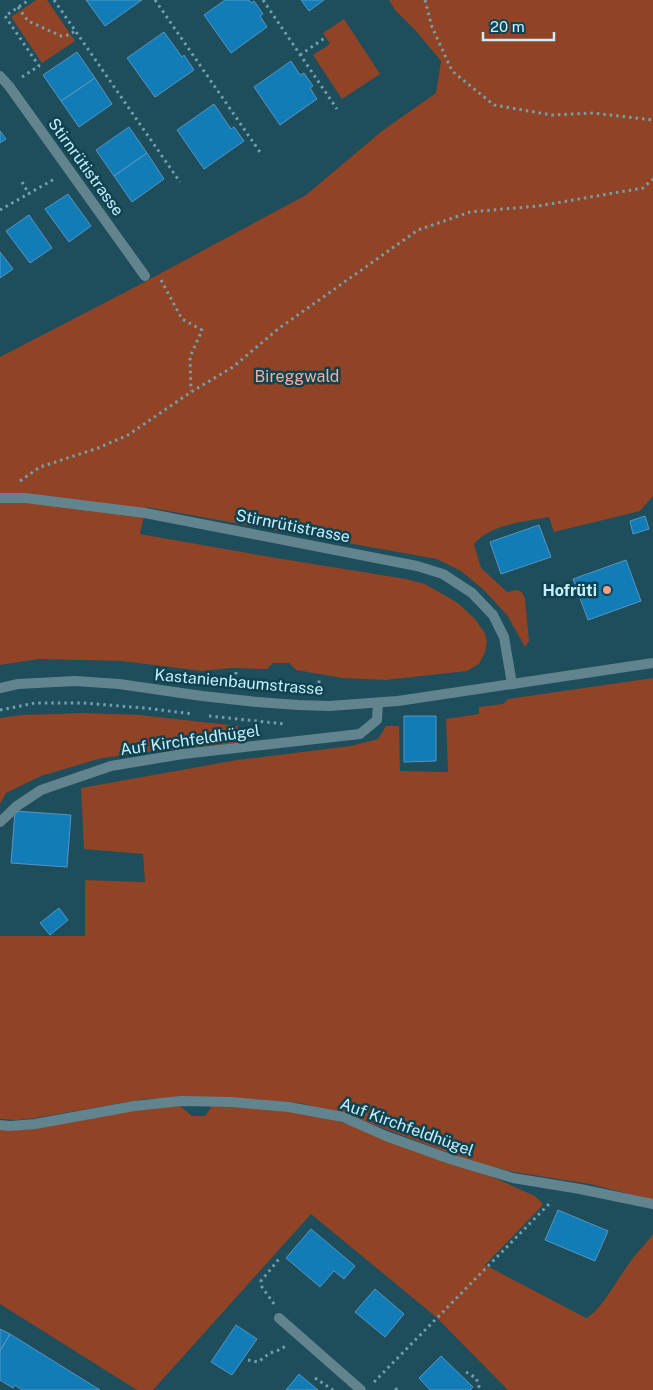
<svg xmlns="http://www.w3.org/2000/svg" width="653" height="1390" viewBox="0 0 653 1390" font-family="'Public Sans',sans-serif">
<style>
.green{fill:#904325}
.building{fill:#127cb6;stroke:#5695c1}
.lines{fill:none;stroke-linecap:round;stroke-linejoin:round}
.path{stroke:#739fad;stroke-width:3;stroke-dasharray:2.5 4;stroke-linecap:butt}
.service{stroke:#62848f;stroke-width:10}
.minor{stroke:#62848f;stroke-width:10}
.tertiary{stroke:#62848f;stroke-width:10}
.poi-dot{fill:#f3a082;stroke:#114250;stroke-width:2}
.labels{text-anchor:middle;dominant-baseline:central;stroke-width:5;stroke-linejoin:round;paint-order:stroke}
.street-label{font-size:16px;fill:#c7f0fe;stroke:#114250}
.park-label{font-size:16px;fill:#edb39e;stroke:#114250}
.poi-label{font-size:16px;font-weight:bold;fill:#c7f0fe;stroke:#114250;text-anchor:end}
</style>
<rect width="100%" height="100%" fill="#1e4d5b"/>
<!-- green -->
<path class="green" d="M 36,0 L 47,0 L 75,41 L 42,63 L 11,17 Z
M 389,0 L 653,0 L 653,496 L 640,511 L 554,532 L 549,517 C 524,522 491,524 474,544 L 481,568 L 507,592 L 517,590 L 522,592 L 525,599 L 529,641 L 525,647 L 507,615 L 484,590 L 461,571 L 437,559 L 146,507 L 140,534 L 270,557 L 406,579 L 425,584 L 458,603 L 475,619 L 484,632 L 487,641 L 485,652 L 479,664 L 467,671 L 385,680 L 342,678 L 296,670 L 289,663 L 273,663 L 267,669 L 231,668 L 202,671 L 122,661 L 39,659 L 0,665 L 0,357 L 139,285 L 306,195 L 382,131 L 436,93 L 441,61 L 416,31 L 395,10 Z
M 344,19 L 380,74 L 342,99 L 313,55 L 330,44 L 323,33 Z
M 653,678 L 653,1200 L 590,1184 L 514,1172 L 470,1161 L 351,1116 L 300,1103 L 233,1098 L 185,1097 L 145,1099 L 35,1118 L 17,1120 L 0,1119 L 0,936 L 85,936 L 85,880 L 145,882 L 143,854 L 84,849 L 81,788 L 237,760 L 351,746 L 378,739 L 386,726 L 399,726 L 400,771 L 448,772 L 446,719 L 479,714 L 479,707 L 503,704 L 508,699 Z
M 84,713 L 140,715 L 238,726 L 238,743 L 165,750 L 102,758 L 41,776 L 6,793 L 0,804 L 0,718 L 22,715 Z
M 180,1106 L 192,1116 L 205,1116 L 212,1106 L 272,1109 L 327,1118 L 353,1126 L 497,1179 L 535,1196 L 543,1204 L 541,1207 L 485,1265 L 586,1318 C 600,1312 618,1278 628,1265 C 635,1254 645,1245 653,1234 L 653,1390 L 508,1390 L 436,1317 L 311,1214 L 153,1390 L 137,1390 L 0,1304 L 0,1128 L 141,1108 Z"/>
<!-- building -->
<path class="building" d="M 86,0 L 142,0 L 105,26 Z
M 225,0 L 249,0 L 251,3 L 254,1 L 263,14 L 260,16 L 267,27 L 231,53 L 204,15 Z
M 301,0 L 324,0 L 309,11 Z
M 164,32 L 182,57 L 184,55 L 194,70 L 155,97 L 127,58 Z
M 77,52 L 95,78 L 61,101 L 43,75 Z
M 291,61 L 300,75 L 304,73 L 313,86 L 310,88 L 317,99 L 280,125 L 254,87 Z
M 95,78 L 112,104 L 79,127 L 61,101 Z
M 214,104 L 231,129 L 234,127 L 244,141 L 204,169 L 177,130 Z
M 129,127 L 147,153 L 114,176 L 96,150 Z
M 0,131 L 6,139 L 0,143 Z
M 147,153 L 164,179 L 132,202 L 114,176 Z
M 68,194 L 91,226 L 69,242 L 45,209 Z
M 29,215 L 52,248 L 30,263 L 6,231 Z
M 0,252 L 13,269 L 0,278 Z
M 645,516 L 649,529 L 633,534 L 630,521 Z
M 539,525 L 551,557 L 501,574 L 490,542 Z
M 626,560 L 641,601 L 588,620 L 573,579 Z
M 404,716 L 436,716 L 436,761 L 404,762 Z
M 15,811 L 71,815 L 67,867 L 11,863 Z
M 59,908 L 68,920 L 50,935 L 40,923 Z
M 558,1210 L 608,1231 L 595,1261 L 545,1240 Z
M 311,1229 L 355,1266 L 344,1279 L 334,1271 L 320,1287 L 286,1258 Z
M 375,1289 L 404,1314 L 385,1337 L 355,1312 Z
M 236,1325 L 257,1339 L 232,1375 L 211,1362 Z
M 0,1329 L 10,1334 L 0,1351 Z
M 10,1334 L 100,1390 L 22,1390 L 15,1385 L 13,1388 L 0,1380 L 0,1351 Z
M 441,1356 L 473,1387 L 470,1390 L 430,1390 L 419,1378 Z
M 299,1374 L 318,1390 L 286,1390 Z"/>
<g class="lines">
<!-- path -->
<path class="path" d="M 54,0 L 180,182
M 155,0 L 262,155
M 263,0 L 337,109
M 425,0 L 432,27 L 452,71 L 494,105 L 552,115 L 593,113 L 653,120
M 18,7 L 28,21 L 61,36 L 69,35 L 75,31
M 300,55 L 326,37
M 22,77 L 39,66 L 5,16 L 29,0
M 22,182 L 29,194
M 0,210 L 56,178
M 161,280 L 182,319 L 202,330 L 190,357 L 191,391
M 20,481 L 40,467 L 98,448 L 128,435 L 191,392 L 233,367 L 278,329 L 418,230 L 470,212 L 538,206 L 643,188 L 653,179
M 236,672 L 236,676
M 319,683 L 319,679
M 0,710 L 35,703 L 83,703 L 145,708 L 193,714
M 209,716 L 285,724
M 274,1304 L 262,1287 L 261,1281 L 279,1259
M 248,1360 L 258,1362 L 270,1353 L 282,1349 L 285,1346
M 466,1372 L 476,1378 L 479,1386 L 477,1390
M 315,1378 L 333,1390
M 374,1382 L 549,1204 L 550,1200
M 396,1390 L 396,1389 L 401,1390"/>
<!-- service -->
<path class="service" d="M 9,86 L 145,276
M 0,822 L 17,806 L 41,790 L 111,766 L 183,754 L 360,734 L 377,720 L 378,703
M 0,1125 L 10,1126 L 35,1124 L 134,1106 L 181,1101 L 231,1102 L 289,1107 L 343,1117 L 386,1136 L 450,1159 L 513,1178 L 580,1189 L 653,1204"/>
<!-- minor -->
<path class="minor" d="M 0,76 L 9,86
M 0,498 L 25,498 L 145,513 L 417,566 L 443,574 L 472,593 L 493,615 L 504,637 L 512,684
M 279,1318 L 361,1390"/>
<!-- tertiary -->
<path class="tertiary" d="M 0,688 L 18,684 L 75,681 L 119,684 L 202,696 L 257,702 L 298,705 L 329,706 L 398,701 L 653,663"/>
</g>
<!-- markers -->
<circle class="poi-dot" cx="607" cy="590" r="5"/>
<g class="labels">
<!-- street labels -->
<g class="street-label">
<text transform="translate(86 167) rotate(54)">Stirnrütistrasse</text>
<text transform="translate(293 526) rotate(11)">Stirnrütistrasse</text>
<text transform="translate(239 682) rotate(5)">Kastanienbaumstrasse</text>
<text transform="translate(190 740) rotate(-8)">Auf Kirchfeldhügel</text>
<text transform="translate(407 1127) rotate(20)">Auf Kirchfeldhügel</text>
</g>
<!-- park labels -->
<g class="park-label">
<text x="297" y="376">Bireggwald</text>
</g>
<!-- poi labels -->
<g class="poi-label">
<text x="597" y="590">Hofrüti</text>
</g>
</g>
<!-- scale -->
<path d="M483 32v8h71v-8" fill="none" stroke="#c7f0fe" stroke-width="2.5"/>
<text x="490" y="32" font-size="15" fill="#c7f0fe" stroke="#114250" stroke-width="4" paint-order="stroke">20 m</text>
</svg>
